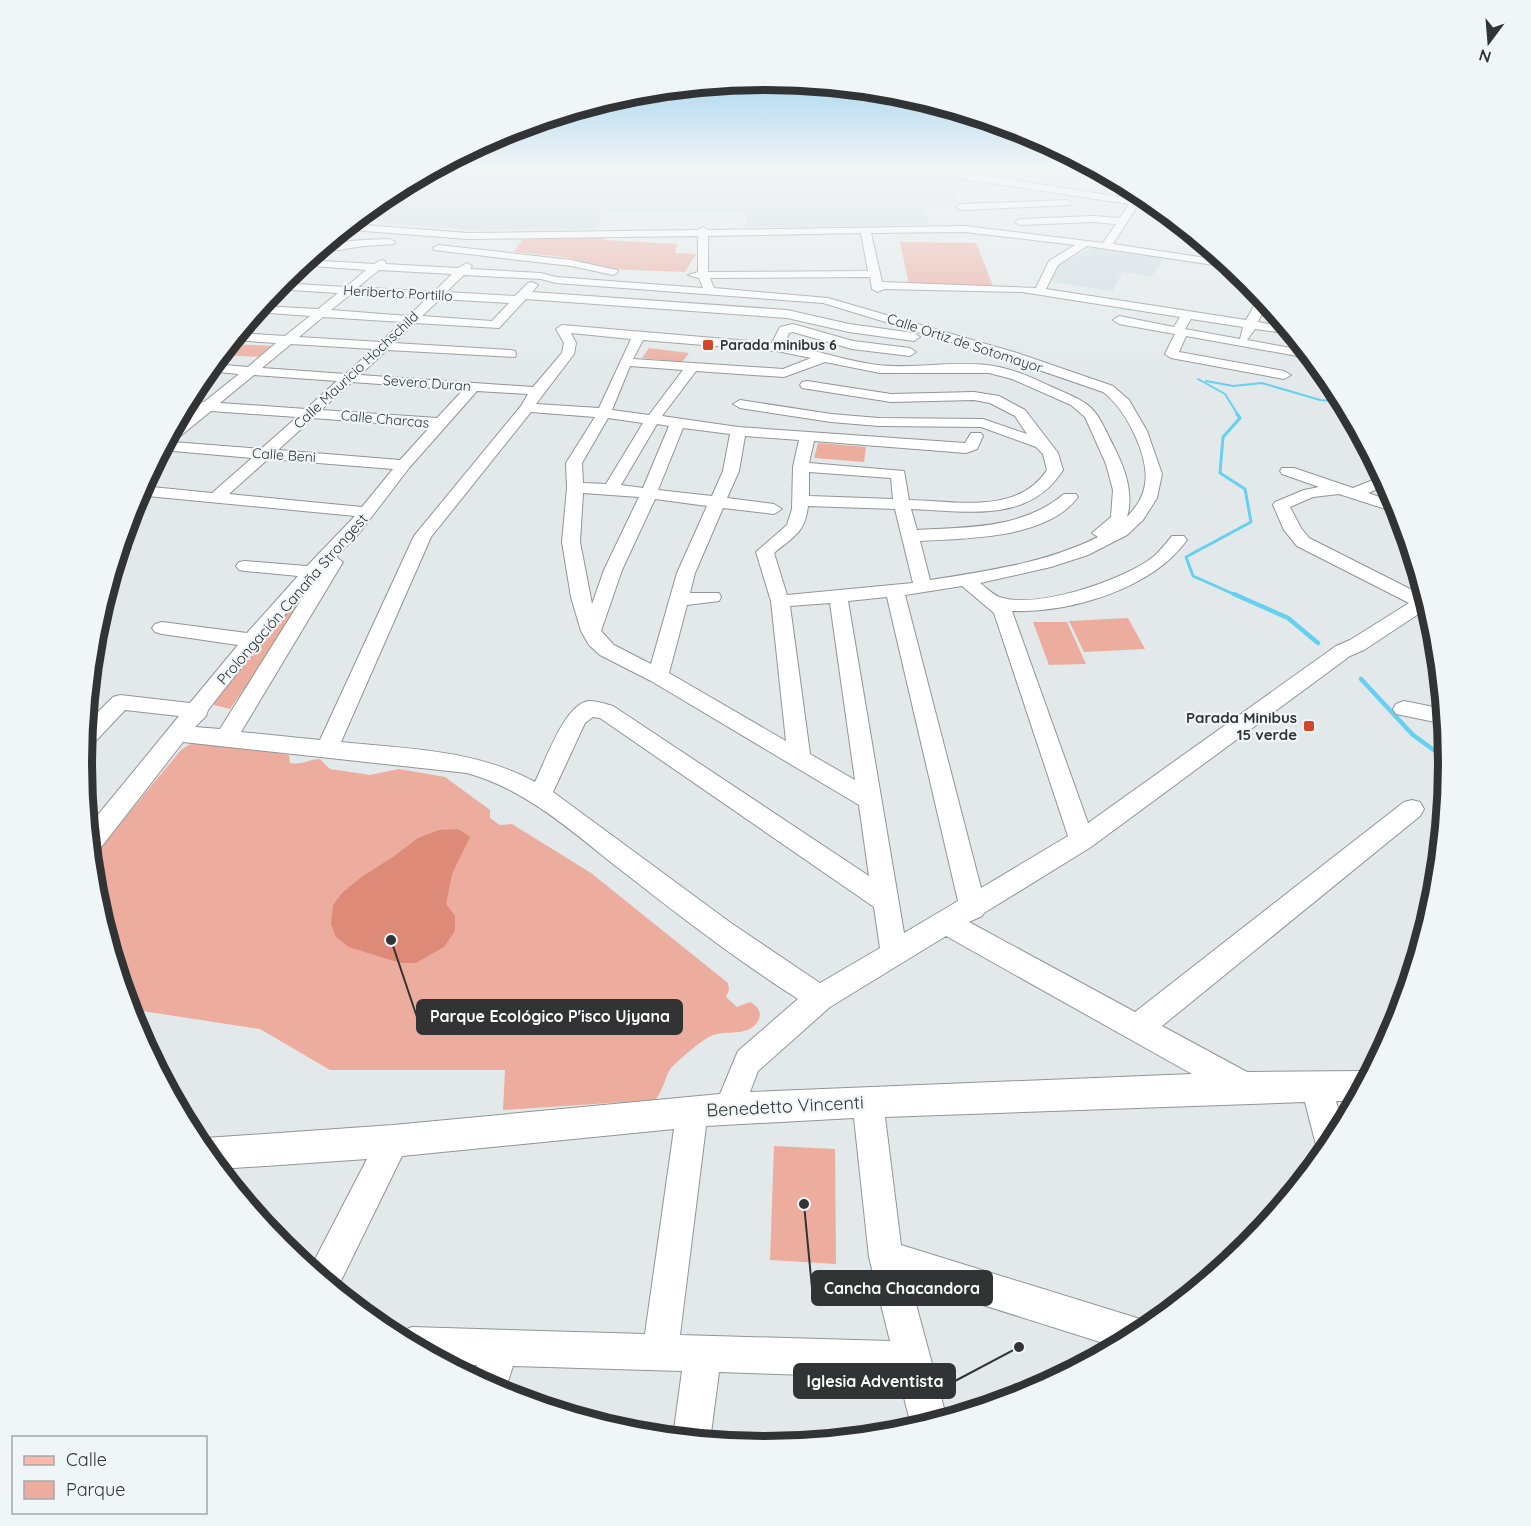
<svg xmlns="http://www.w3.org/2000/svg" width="1531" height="1526" viewBox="0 0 1531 1526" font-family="Quicksand,sans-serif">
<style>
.built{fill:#cedce0}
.green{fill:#ecad9f}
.forest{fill:#de8a78}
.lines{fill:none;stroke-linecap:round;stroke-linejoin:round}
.stream-far2{stroke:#66d1ef;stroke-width:2}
.stream-far1{stroke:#66d1ef;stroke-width:3}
.stream{stroke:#66d1ef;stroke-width:4.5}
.minor-casing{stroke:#909596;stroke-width:2}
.major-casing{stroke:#c5c6c6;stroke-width:2}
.minor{fill:#fff;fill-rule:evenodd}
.major{fill:#ffb8a9;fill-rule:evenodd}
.poi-dot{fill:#d2472c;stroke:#f0f6f8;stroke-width:2}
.labels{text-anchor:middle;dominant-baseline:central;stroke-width:4.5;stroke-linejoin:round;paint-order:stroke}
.far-street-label{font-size:14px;fill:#313334;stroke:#f0f6f8}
.far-poi-label{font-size:14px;font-weight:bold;fill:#313334;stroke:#f0f6f8;text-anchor:start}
.street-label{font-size:15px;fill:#313334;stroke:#f0f6f8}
.poi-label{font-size:15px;font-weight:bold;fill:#313334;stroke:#f0f6f8;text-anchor:end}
.near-street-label{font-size:18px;fill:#313334;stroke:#f0f6f8}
.rim{fill:none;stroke:#313334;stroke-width:8}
.leader{fill:none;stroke:#313334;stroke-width:2}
.callout-dot{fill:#313334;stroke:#f0f6f8;stroke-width:2}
.callout{fill:#313334;stroke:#313334;stroke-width:2}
.callout-label{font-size:16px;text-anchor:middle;font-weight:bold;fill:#fff}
</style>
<rect width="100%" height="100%" fill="#e3e9ea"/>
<!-- built -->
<path class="built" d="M 502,168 L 913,168 L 949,177 L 957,205 L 923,205 L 929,225 L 746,227 L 747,213 L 742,211 L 603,212 L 596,229 L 468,230 L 367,222 L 451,174 Z
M 1092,248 L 1164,258 L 1151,277 L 1122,272 L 1113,291 L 1051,282 L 1059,264 Z"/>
<!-- green -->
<path class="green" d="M 523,238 L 604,238 L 605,240 L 677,244 L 675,253 L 696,254 L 685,272 L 608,269 L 564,257 L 514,252 Z
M 900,242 L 976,243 L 993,286 L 909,285 Z
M 230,344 L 276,346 L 263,357 L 221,355 Z
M 649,348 L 689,353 L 682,362 L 642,358 Z
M 818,443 L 866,447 L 864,462 L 814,458 Z
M 313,582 L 317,583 L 230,709 L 210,704 Z
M 1128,618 L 1145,649 L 1084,652 L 1069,621 Z
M 1033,622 L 1067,622 L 1086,664 L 1049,665 Z
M 204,741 L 289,755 L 290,763 C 306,765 307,759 320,759 L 330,769 L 370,775 L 399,769 L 445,777 L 490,810 L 490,818 L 500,825 L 512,824 L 591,873 L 728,983 L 729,990 L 726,997 L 737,1007 L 750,1002 C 757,1006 763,1012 758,1021 C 748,1038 726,1029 711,1036 C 703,1039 673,1064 669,1071 C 664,1081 663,1091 655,1100 L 503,1110 L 505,1070 L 330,1070 L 260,1029 L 129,1009 L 95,896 L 91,859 L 180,751 L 188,745 Z
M 774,1146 L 835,1149 L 836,1264 L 770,1260 Z"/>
<!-- forest -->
<path class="forest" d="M 458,829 L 470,837 L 452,874 L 446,904 L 455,916 L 455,931 L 444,947 L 416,963 L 400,963 L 349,947 L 336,937 L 331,924 L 333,905 L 343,892 L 363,876 L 393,857 L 418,838 L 439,830 Z"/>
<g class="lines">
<!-- stream-far2 -->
<path class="stream-far2" d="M 1198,379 L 1225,394 L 1238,415
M 1206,381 L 1233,386 L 1262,383 L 1320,400 L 1344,402"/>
<!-- stream-far1 -->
<path class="stream-far1" d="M 1237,414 L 1240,418 L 1223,437 L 1220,473 L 1245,489 L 1251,522 L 1186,557 L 1193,576 L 1238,596"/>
<!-- stream -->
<path class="stream" d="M 1234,594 L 1288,618 L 1318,643
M 1361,679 L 1413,735 L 1449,761"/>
<!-- minor casing -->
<g class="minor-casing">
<path id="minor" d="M 925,168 L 939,168 L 1138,200 L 1140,202 L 1113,244 L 1226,261 L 1234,268 L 1087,246 L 1058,265 L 1046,289 L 1246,320 L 1261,294 L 1267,302 L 1258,322 L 1287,327 L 1293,334 L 1255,329 L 1247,340 L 1308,351 L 1314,359 L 1186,336 L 1179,352 L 1284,371 L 1291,375 L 1284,379 L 1171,358 L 1165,354 L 1175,334 L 1119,324 L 1113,320 L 1119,316 L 1174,327 L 1180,317 L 1022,292 L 884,289 L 878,292 L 872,289 L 870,277 L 710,278 L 714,288 L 828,298 L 1017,353 L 1113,386 L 1129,400 L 1147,431 L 1162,474 L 1157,498 L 1143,520 L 1127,535 L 1088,555 L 1051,567 L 980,583 C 987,588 995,597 1003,598 C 1040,608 1124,580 1153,557 C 1160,551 1166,543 1172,536 L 1184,536 L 1187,540 C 1152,589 1070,613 1012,611 L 1088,823 L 1336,646 L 1350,640 L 1409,603 L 1297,546 L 1284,530 L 1273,505 L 1275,502 L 1304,490 L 1319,487 L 1282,474 L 1280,471 L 1282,468 L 1294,468 L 1353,488 L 1383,476 L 1388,485 L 1368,493 L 1397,503 L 1401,514 L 1339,494 L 1313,497 L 1290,507 L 1301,528 L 1309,538 L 1426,597 L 1429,607 L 1364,650 L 1350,656 L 1091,847 L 984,913 L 982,916 L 969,922 L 1135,1012 L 1404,802 L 1412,800 L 1420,802 L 1424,809 L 1420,816 L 1162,1026 L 1247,1072 L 1364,1071 L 1371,1074 L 1356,1101 L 1336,1101 L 1343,1126 L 1334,1143 L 1322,1157 L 1316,1145 L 1305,1102 L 885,1117 L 901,1245 L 1137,1318 L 1150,1323 L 1151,1326 L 1116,1347 L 910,1282 L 947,1419 L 912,1429 L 899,1378 L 719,1372 L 710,1441 L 673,1437 L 682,1371 L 513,1366 L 504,1394 L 473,1378 L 477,1365 L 447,1364 L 397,1337 L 399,1332 L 412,1327 L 645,1334 L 674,1129 L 402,1156 L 336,1291 L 310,1269 L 367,1159 L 219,1169 L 197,1142 L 206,1138 L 393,1125 L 720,1094 L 738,1051 L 798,999 C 735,959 676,913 617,867 C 570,830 525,789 467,773 L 183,742 L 99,850 L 91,853 L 88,827 L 179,716 L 125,710 L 92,745 L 84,747 L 86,724 L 113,697 L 120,695 L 190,703 L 238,645 L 162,634 L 155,632 L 152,628 L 155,624 L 162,622 L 247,633 L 298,576 L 245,571 L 239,570 L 236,566 L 239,562 L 245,561 L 307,566 L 355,516 L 137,495 L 142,486 L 212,493 L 252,458 L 162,450 L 174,427 L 195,409 L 192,406 L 194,403 L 204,402 L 239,374 L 207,371 L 213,364 L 248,367 L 276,343 L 233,340 L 238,333 L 285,336 L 310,316 L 256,312 L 261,306 L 318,309 L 338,293 L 275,289 L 280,283 L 346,287 L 366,270 L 300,265 L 306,260 L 374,264 L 381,260 L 385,261 L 386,264 L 458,268 L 467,263 L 472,266 L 470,269 L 541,273 L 556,277 L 703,288 L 699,278 L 688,275 L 698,272 L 698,236 L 468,239 L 351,230 L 346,227 L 350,224 L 468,233 L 698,230 L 703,227 L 708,230 L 965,226 L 1103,243 L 1116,224 L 1093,222 L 1020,225 L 1015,222 L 1020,219 L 1093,216 L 1120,218 L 1129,204 L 963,179 ZM 965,232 L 1075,245 L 1049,261 L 1036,288 L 882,282 L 871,233 ZM 861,233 L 868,271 L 708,272 L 708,236 ZM 379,270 L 452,274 L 434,292 L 358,287 ZM 464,275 L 541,279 L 556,283 L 823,303 L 1007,359 L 1103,392 C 1125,408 1150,456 1145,484 C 1143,498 1136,507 1127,517 C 1134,493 1125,469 1114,447 C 1093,404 1095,406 1052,387 C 1031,377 1011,368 987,365 C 951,361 914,369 878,365 C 846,361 816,350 784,344 L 789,333 L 793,332 L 852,349 L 910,356 L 916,352 L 910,348 L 853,341 L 793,324 L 780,327 L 772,343 L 562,325 L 556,329 L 564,343 L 562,353 L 533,387 L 360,375 L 387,350 L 515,357 L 516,354 L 515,351 L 510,350 L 394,343 L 415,323 L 499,328 L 526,299 L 787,318 L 849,332 L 914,341 L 920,337 L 914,333 L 849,324 L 787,310 L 532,292 L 538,285 L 532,282 L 528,283 L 515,296 L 446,292 ZM 351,294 L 427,298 L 409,316 L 331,310 ZM 440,299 L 509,303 L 492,321 L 422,316 ZM 323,317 L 402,322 L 381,342 L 299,337 ZM 1191,319 L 1243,327 L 1240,339 L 1185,329 ZM 571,333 L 631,339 L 599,408 L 536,404 L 574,354 L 576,343 ZM 643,340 L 777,351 L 811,358 L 783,369 L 633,359 ZM 291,344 L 373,349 L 346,374 L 262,368 ZM 825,362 L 880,373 L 989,373 L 1012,379 L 1071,405 L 1085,417 L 1106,464 L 1113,490 L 1111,517 L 1092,533 L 1098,537 C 1046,563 987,571 930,580 L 920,541 C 967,538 1047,539 1078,497 L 1076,494 L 1064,494 C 1022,529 969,527 917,530 L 911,509 C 967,511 1029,524 1063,470 L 1058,453 L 1025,410 L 999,396 L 974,392 L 891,394 L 807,381 L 802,382 L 800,385 L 802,388 L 891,402 L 974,400 L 990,403 L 1015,416 L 1027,434 L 983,419 L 879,418 L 831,414 L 740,400 L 733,404 L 740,408 L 831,422 L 879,426 L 981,427 L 1036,447 L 1043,454 L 1047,470 C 1018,515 955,501 909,500 L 904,471 L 809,463 L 814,441 L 966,453 L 977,449 L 983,436 L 981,433 L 971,433 L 965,443 L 738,427 L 662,416 L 696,371 L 784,377 ZM 630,366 L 683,370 L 649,415 L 612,410 ZM 254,375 L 337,381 L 306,409 L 220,403 ZM 352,382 L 463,390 L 437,418 L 321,410 ZM 477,391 L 528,394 L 521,406 L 414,536 L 320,740 L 241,732 L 343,562 L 336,557 L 357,536 L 409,468 ZM 211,411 L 297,417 L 261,449 L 173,442 ZM 531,412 L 595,417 L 566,463 L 567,488 L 562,542 L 571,597 L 581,631 L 589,645 L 600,655 L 651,681 L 859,805 L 869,876 L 613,706 C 606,704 597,701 589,701 C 565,703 545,762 535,782 C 474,749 408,749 341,742 L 431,537 ZM 313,418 L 430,427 L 400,460 L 278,450 ZM 608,418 L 643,423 L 606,484 L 583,483 L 582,463 ZM 657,424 L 669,426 L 643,488 L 621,485 ZM 683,428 L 730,434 L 723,471 L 712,496 L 658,490 ZM 745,436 L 799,440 L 793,467 L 792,509 L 787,525 L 756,552 L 771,601 L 786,741 L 669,673 L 687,605 L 719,601 L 721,597 L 719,593 L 690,593 L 695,573 L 723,508 L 774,514 L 782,509 L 774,504 L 727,498 L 739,471 ZM 268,459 L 393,469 L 362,507 L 229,494 ZM 809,472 L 891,478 L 893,499 L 809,496 ZM 583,493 L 639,497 L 604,570 L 592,604 L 580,542 ZM 655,499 L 707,506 L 677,573 L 651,664 L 614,645 L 601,631 L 622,570 ZM 808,506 L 895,509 L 913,583 L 787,595 L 774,553 C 793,537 805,533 808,506 ZM 311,584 L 220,729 L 195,727 L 206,716 L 208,710 L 259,645 ZM 962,586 L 994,613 L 1068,836 L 981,888 L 905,595 ZM 887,597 L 958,901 L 904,933 L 848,601 ZM 830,603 L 855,780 L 810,754 L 790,606 ZM 593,717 L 600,718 L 874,907 L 880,948 L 820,983 L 731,923 L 553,792 L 585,723 ZM 946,936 L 1192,1074 L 750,1092 L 758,1071 L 830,1007 ZM 854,1118 L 869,1257 L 890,1341 L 680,1335 L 706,1126 Z
M 390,192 L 405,192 L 410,195 L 405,198 L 383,197 Z
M 1067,200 L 1070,201 L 1070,205 L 961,210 L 956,207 L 961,204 Z
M 390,239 L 395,242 L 394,244 L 363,246 L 313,254 C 332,239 366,240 390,239 Z
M 438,245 L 571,260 L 617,270 L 618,272 L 613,275 L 571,266 L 434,250 L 433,248 Z
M 122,543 L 128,544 L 131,548 L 128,552 L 118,553 Z
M 1404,701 L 1444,709 L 1445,724 L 1396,714 L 1393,709 L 1396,704 Z"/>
</g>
<!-- major casing -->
<g class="major-casing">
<path id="major" d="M 445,168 L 474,168 L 469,171 L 441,175 L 391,202 L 389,206 L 356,226 L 348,226 C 373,205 412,172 445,168 Z"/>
</g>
<!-- minor -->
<use href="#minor" class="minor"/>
<!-- major -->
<use href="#major" class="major"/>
</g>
<!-- sky -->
<linearGradient id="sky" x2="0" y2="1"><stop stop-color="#74c0eb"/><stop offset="0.44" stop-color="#f2f5f6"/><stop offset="1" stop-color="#f2f5f6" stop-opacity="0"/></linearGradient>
<rect width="1531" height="382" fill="url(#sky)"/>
<!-- markers -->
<g class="poi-dot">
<rect x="702" y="339" width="12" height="12" rx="3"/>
<rect x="1303" y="720" width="12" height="12" rx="3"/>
</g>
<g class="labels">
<!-- far-street labels -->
<g class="far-street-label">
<text transform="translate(398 293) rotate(3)">Heriberto Portillo</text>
<text transform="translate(965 343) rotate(18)">Calle Ortiz de Sotomayor</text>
<text transform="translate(356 370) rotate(-43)">Calle Mauricio Hochschild</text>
<text transform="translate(427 383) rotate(4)">Severo Duran</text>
<text transform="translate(385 419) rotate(5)">Calle Charcas</text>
<text transform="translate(284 455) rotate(4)">Calle Beni</text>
</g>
<!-- far-poi labels -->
<g class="far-poi-label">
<text x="720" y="345">Parada minibus 6</text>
</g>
<!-- street labels -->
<g class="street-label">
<text transform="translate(292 599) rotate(-49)">Prolongación Canaña Strongest</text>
</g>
<!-- poi labels -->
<g class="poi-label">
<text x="1297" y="717">Parada Minibus<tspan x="1297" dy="17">15 verde</tspan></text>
</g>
<!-- near-street labels -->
<g class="near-street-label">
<text transform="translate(785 1106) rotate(-3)">Benedetto Vincenti</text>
</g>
</g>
<!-- crop -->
<path d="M0 0H1531V1526H0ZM92 763a673 673 0 1 1 1346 0a673 673 0 1 1-1346 0Z" fill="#f0f6f8" fill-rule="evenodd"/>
<path class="rim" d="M92 763a673 673 0 1 1 1346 0a673 673 0 1 1-1346 0Z"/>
<!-- callouts -->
<path class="leader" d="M391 940L417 1017M804 1204L812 1288M1019 1347L955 1381"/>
<g class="callout-dot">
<circle cx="391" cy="940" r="6"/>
<circle cx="804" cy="1204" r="6"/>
<circle cx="1019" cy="1347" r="6"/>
</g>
<g class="callout">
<rect x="417" y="1000" width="265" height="34" rx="6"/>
<rect x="812" y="1271" width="180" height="34" rx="6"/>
<rect x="794" y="1364" width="161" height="34" rx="6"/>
</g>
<g class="callout-label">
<text x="550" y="1022">Parque Ecológico P'isco Ujyana</text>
<text x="902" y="1294">Cancha Chacandora</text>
<text x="875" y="1387">Iglesia Adventista</text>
</g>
<!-- legend -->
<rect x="12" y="1436" width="195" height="78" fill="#f0f6f8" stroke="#a4a8aa" stroke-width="1.5"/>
<rect x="24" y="1456" width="30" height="9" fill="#ffb8a9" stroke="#a4a8aa" stroke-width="1.5"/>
<text x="66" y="1466" font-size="18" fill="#313334">Calle</text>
<rect x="24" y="1481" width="30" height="18" fill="#ecad9f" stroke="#a4a8aa" stroke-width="1.5"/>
<text x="66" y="1496" font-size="18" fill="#313334">Parque</text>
<!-- north arrow -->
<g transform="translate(1489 42) rotate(196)" stroke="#f0f6f8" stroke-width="4.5" paint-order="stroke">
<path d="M0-4.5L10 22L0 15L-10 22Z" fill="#313334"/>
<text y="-9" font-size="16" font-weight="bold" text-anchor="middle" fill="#313334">N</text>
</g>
</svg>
